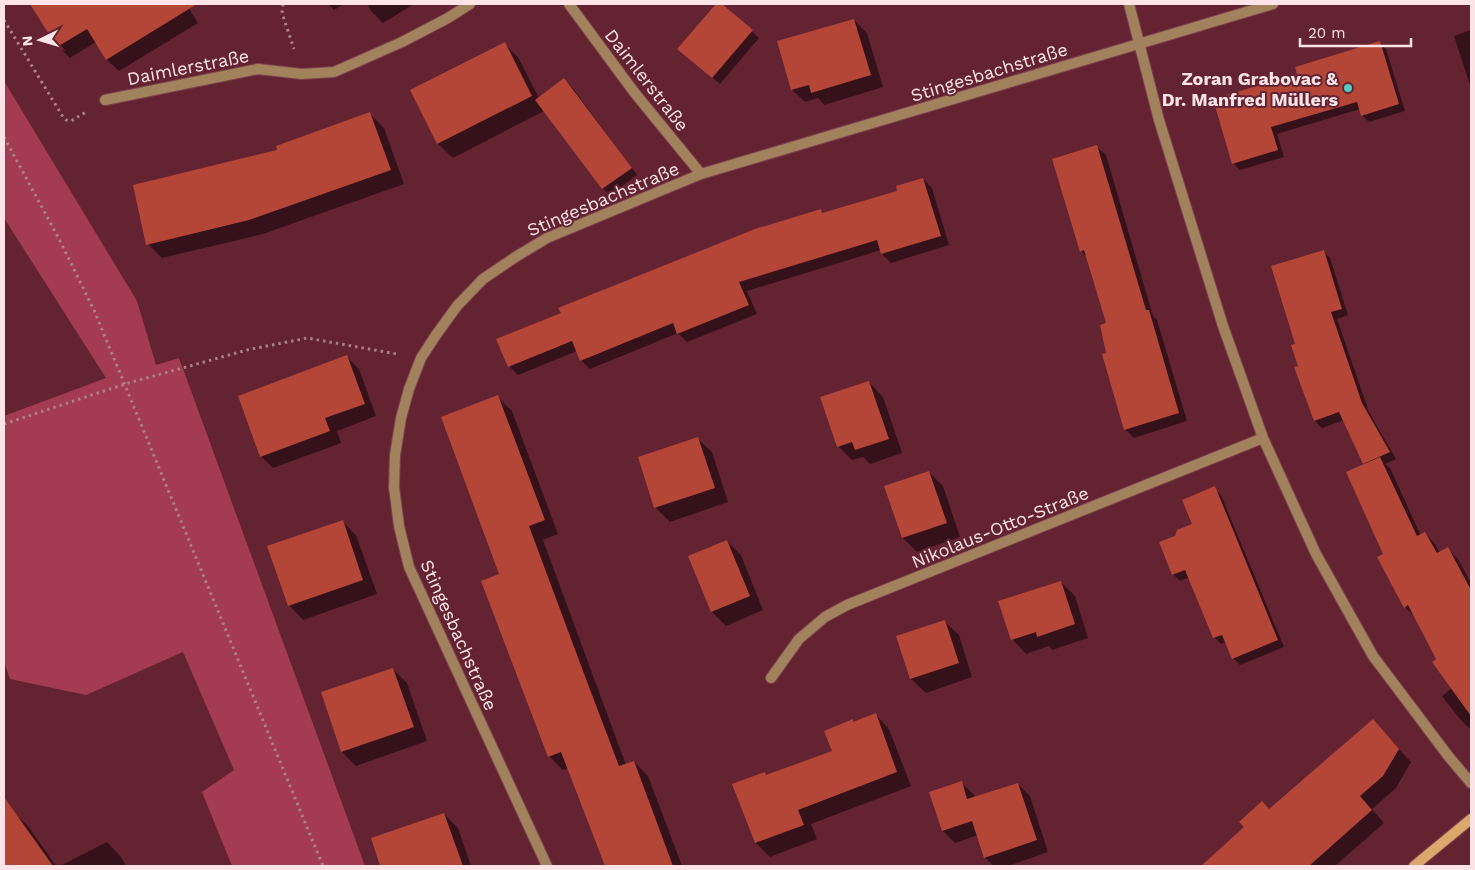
<svg xmlns="http://www.w3.org/2000/svg" width="1475" height="870" viewBox="0 0 1475 870" font-family="'Work Sans',sans-serif">
<style>
.green{fill:#a33b52}
.shadow{fill:#0007}
.building{fill:#b34637}
.lines{fill:none;stroke-linecap:round;stroke-linejoin:round}
.lane-casing{stroke:#7d424e;stroke-width:12}
.street-casing{stroke:#7d424e;stroke-width:12}
.secondary-casing{stroke:#7d424e;stroke-width:12}
.path{stroke:#ae7f88;stroke-width:3;stroke-dasharray:2.5 4;stroke-linecap:butt}
.lane{stroke:#a2825d;stroke-width:10}
.street{stroke:#a2825d;stroke-width:10}
.secondary{stroke:#dba86b;stroke-width:10}
.poi-dot{fill:#54cdc7;stroke:#642331;stroke-width:2}
.labels{text-anchor:middle;dominant-baseline:central;stroke-width:4;stroke-linejoin:round;paint-order:stroke}
.street-label{font-size:18px;fill:#fee4e7;stroke:#642331}
.poi-label{font-size:18px;font-weight:bold;fill:#fee4e7;stroke:#642331;text-anchor:end}
</style>
<rect width="100%" height="100%" fill="#642331"/>
<!-- green -->
<path class="green" d="M 4,81 L 137,301 L 156,365 L 179,358 L 365,866 L 232,866 L 202,792 L 234,770 L 183,652 L 86,695 L 10,679 L 4,662 L 4,416 L 106,378 L 4,218 Z"/>
<!-- shadow -->
<path class="shadow" d="M 32,4 L 107,4 L 113,14 L 130,4 L 186,4 L 198,23 L 119,71 L 106,59 L 96,42 L 70,58 L 58,46 Z
M 328,4 L 344,4 L 334,10 Z
M 367,4 L 414,4 L 383,23 L 371,11 Z
M 725,8 L 759,38 L 720,84 L 686,55 Z
M 854,20 L 867,33 L 883,87 L 824,105 L 818,98 L 805,102 L 792,90 L 779,42 Z
M 1471,30 L 1471,88 L 1454,36 Z
M 1379,42 L 1386,49 L 1405,111 L 1369,122 L 1362,115 L 1360,109 L 1277,134 L 1284,157 L 1240,170 L 1233,163 L 1299,75 Z
M 504,43 L 518,57 L 539,98 L 564,79 L 571,86 L 637,175 L 610,195 L 603,189 L 544,111 L 453,158 L 438,144 L 416,99 Z
M 370,114 L 384,128 L 404,184 L 263,234 L 162,258 L 148,244 L 279,151 Z
M 1097,147 L 1106,155 L 1153,316 L 1157,320 L 1187,421 L 1134,438 L 1125,429 L 1108,354 L 1107,324 L 1088,258 L 1081,251 Z
M 923,179 L 932,188 L 949,245 L 891,263 L 882,254 L 881,250 L 747,291 L 757,314 L 687,342 L 678,333 L 590,369 L 581,360 L 577,351 L 518,375 L 509,366 L 821,211 L 824,214 L 898,192 Z
M 1323,251 L 1330,258 L 1348,315 L 1337,319 L 1369,412 L 1396,459 L 1385,464 L 1390,468 L 1421,536 L 1425,533 L 1435,544 L 1440,553 L 1448,549 L 1458,559 L 1471,583 L 1471,587 L 1455,596 L 1471,619 L 1471,726 L 1469,728 L 1459,718 L 1442,696 L 1452,688 L 1415,617 L 1405,607 L 1385,555 L 1366,465 L 1344,420 L 1322,428 L 1315,421 L 1296,368 L 1300,367 L 1296,345 Z
M 347,357 L 359,369 L 376,416 L 337,431 L 341,443 L 273,468 L 261,456 Z
M 869,382 L 883,397 L 902,453 L 870,464 L 863,457 L 852,460 L 838,446 Z
M 498,397 L 512,411 L 558,534 L 543,540 L 626,765 L 634,762 L 648,776 L 682,866 L 606,866 L 569,768 L 563,770 L 549,756 L 501,575 Z
M 697,438 L 712,452 L 728,502 L 670,522 L 656,508 L 639,458 Z
M 929,472 L 943,486 L 960,537 L 917,552 L 903,538 L 885,487 Z
M 1214,488 L 1221,495 L 1284,647 L 1240,665 L 1233,658 L 1226,642 L 1221,644 L 1214,637 L 1190,577 L 1180,581 L 1173,574 L 1176,537 L 1194,524 Z
M 342,521 L 356,535 L 377,594 L 303,620 L 289,605 Z
M 727,541 L 741,555 L 763,610 L 726,626 L 712,612 Z
M 1061,582 L 1075,596 L 1088,638 L 1052,650 L 1049,646 L 1026,654 L 1012,639 Z
M 944,621 L 959,635 L 972,677 L 926,693 L 911,679 L 898,637 Z
M 393,669 L 407,683 L 427,741 L 356,766 L 342,752 L 322,693 Z
M 875,714 L 889,729 L 911,786 L 811,824 L 817,839 L 770,857 L 756,843 L 734,785 L 765,774 L 767,776 L 833,752 L 852,721 L 854,723 Z
M 1373,721 L 1411,762 L 1396,788 L 1372,809 L 1384,823 L 1335,866 L 1209,866 Z
M 962,783 L 974,795 L 975,798 L 1018,784 L 1030,796 L 1048,852 L 1008,866 L 994,866 L 985,858 L 978,835 L 955,843 L 943,831 Z
M 13,812 L 28,826 L 56,866 L 4,866 L 4,816 L 5,817 Z
M 444,814 L 458,828 L 471,866 L 382,866 L 372,839 Z
M 107,842 L 121,857 L 126,866 L 60,866 Z"/>
<!-- building -->
<path class="building" d="M 30,4 L 197,4 L 106,60 L 87,29 L 57,47 Z
M 716,4 L 722,4 L 753,30 L 712,78 L 677,49 Z
M 854,19 L 871,75 L 811,93 L 809,85 L 791,90 L 777,41 Z
M 1380,41 L 1399,104 L 1361,116 L 1357,102 L 1271,127 L 1278,150 L 1232,164 L 1213,99 L 1297,74 L 1295,67 Z
M 505,42 L 532,96 L 437,144 L 410,90 Z
M 564,78 L 632,168 L 602,189 L 535,100 Z
M 370,112 L 391,170 L 249,220 L 146,245 L 133,185 L 277,150 L 276,146 Z
M 1097,145 L 1146,310 L 1149,310 L 1179,413 L 1124,430 L 1102,354 L 1106,353 L 1100,325 L 1106,323 L 1084,250 L 1080,252 L 1052,159 Z
M 923,178 L 941,236 L 881,254 L 877,240 L 739,282 L 749,305 L 677,334 L 673,323 L 580,361 L 572,341 L 508,367 L 496,339 L 561,313 L 558,308 L 755,229 L 821,209 L 822,213 L 897,191 L 896,186 Z
M 1324,250 L 1342,309 L 1331,312 L 1362,403 L 1390,452 L 1363,464 L 1339,412 L 1314,421 L 1294,367 L 1298,366 L 1291,345 L 1295,344 L 1271,266 Z
M 347,355 L 365,404 L 325,418 L 330,431 L 260,457 L 238,396 Z
M 869,381 L 889,439 L 855,450 L 852,442 L 837,447 L 820,397 Z
M 498,395 L 545,520 L 529,526 L 580,663 L 619,766 L 634,761 L 673,866 L 605,866 L 561,752 L 548,757 L 481,581 L 499,574 L 441,417 Z
M 698,437 L 715,488 L 654,508 L 638,457 Z
M 1380,457 L 1417,536 L 1425,532 L 1437,553 L 1448,547 L 1471,590 L 1471,716 L 1432,662 L 1436,659 L 1408,605 L 1404,608 L 1377,557 L 1383,554 L 1346,472 Z
M 929,471 L 947,523 L 902,538 L 884,486 Z
M 1215,486 L 1278,640 L 1232,659 L 1222,635 L 1213,638 L 1185,570 L 1172,575 L 1159,542 L 1175,536 L 1177,530 L 1192,524 L 1182,500 Z
M 343,520 L 363,580 L 288,606 L 267,546 Z
M 727,540 L 750,596 L 711,612 L 688,556 Z
M 1061,581 L 1075,624 L 1037,637 L 1036,632 L 1011,640 L 998,601 Z
M 945,620 L 959,663 L 910,679 L 896,636 Z
M 393,668 L 414,727 L 341,752 L 321,692 Z
M 876,713 L 897,772 L 798,810 L 804,825 L 755,843 L 732,784 L 765,772 L 766,775 L 832,751 L 824,731 L 853,719 L 853,722 Z
M 1373,719 L 1399,749 L 1383,776 L 1360,796 L 1372,810 L 1309,866 L 1201,866 L 1244,827 L 1239,822 L 1262,801 L 1269,809 Z
M 962,781 L 967,799 L 1018,783 L 1037,840 L 984,858 L 972,821 L 942,831 L 929,792 Z
M 4,797 L 53,866 L 4,866 Z
M 444,813 L 463,866 L 380,866 L 371,838 Z"/>
<g class="lines">
<!-- lane casing -->
<g class="lane-casing">
<path id="lane" d="M 105,100 L 258,69"/>
</g>
<!-- street casing -->
<g class="street-casing">
<path id="street" d="M 569,4 L 634,92 L 701,174
M 1129,4 L 1159,120 L 1223,326 L 1263,438 L 1316,554 L 1373,656 L 1449,757 L 1471,783
M 258,69 L 302,74 L 334,72 L 402,42 L 448,18 L 470,4
M 771,678 L 799,639 L 825,617 L 847,605 L 1263,438
M 547,866 L 409,567 L 399,526 L 394,487 L 395,455 L 401,418 L 409,389 L 421,358 L 436,335 L 457,306 L 483,279 L 517,256 L 547,238 L 701,174 L 1273,4"/>
</g>
<!-- secondary casing -->
<g class="secondary-casing">
<path id="secondary" d="M 1414,866 L 1471,819"/>
</g>
<!-- path -->
<path class="path" d="M 283,4 L 282,13 L 294,49
M 4,20 L 63,117 L 66,120 L 71,121 L 86,112
M 4,137 L 58,237 L 94,310 L 323,866
M 4,424 L 125,384 L 247,350 L 307,338 L 397,354"/>
<!-- lane -->
<use href="#lane" class="lane"/>
<!-- street -->
<use href="#street" class="street"/>
<!-- secondary -->
<use href="#secondary" class="secondary"/>
</g>
<!-- markers -->
<circle class="poi-dot" cx="1348" cy="88" r="5"/>
<g class="labels">
<!-- street labels -->
<g class="street-label">
<text transform="translate(188 67) rotate(-11)">Daimlerstraße</text>
<text transform="translate(989 72) rotate(-17)">Stingesbachstraße</text>
<text transform="translate(647 80) rotate(52)">Daimlerstraße</text>
<text transform="translate(603 199) rotate(-23)">Stingesbachstraße</text>
<text transform="translate(1000 527) rotate(-22)">Nikolaus-Otto-Straße</text>
<text transform="translate(459 635) rotate(66)">Stingesbachstraße</text>
</g>
<!-- poi labels -->
<g class="poi-label">
<text x="1338" y="78">Zoran Grabovac &amp;<tspan x="1338" dy="21">Dr. Manfred Müllers</tspan></text>
</g>
</g>
<!-- border -->
<rect width="1475" height="870" fill="none" stroke="#fee4e7" stroke-width="10"/>
<!-- north arrow -->
<g transform="translate(40 40) rotate(265)" stroke="#642331" stroke-width="4" paint-order="stroke">
<path d="M0-4L9 19L0 12L-9 19Z" fill="#fee4e7"/>
<text y="-8" font-size="14" font-weight="bold" text-anchor="middle" fill="#fee4e7">N</text>
</g>
<!-- scale -->
<path d="M1300 38v8h111v-8" fill="none" stroke="#fee4e7" stroke-width="2.5"/>
<text x="1308" y="38" font-size="15" fill="#fee4e7" stroke="#642331" stroke-width="4" paint-order="stroke">20 m</text>
</svg>
